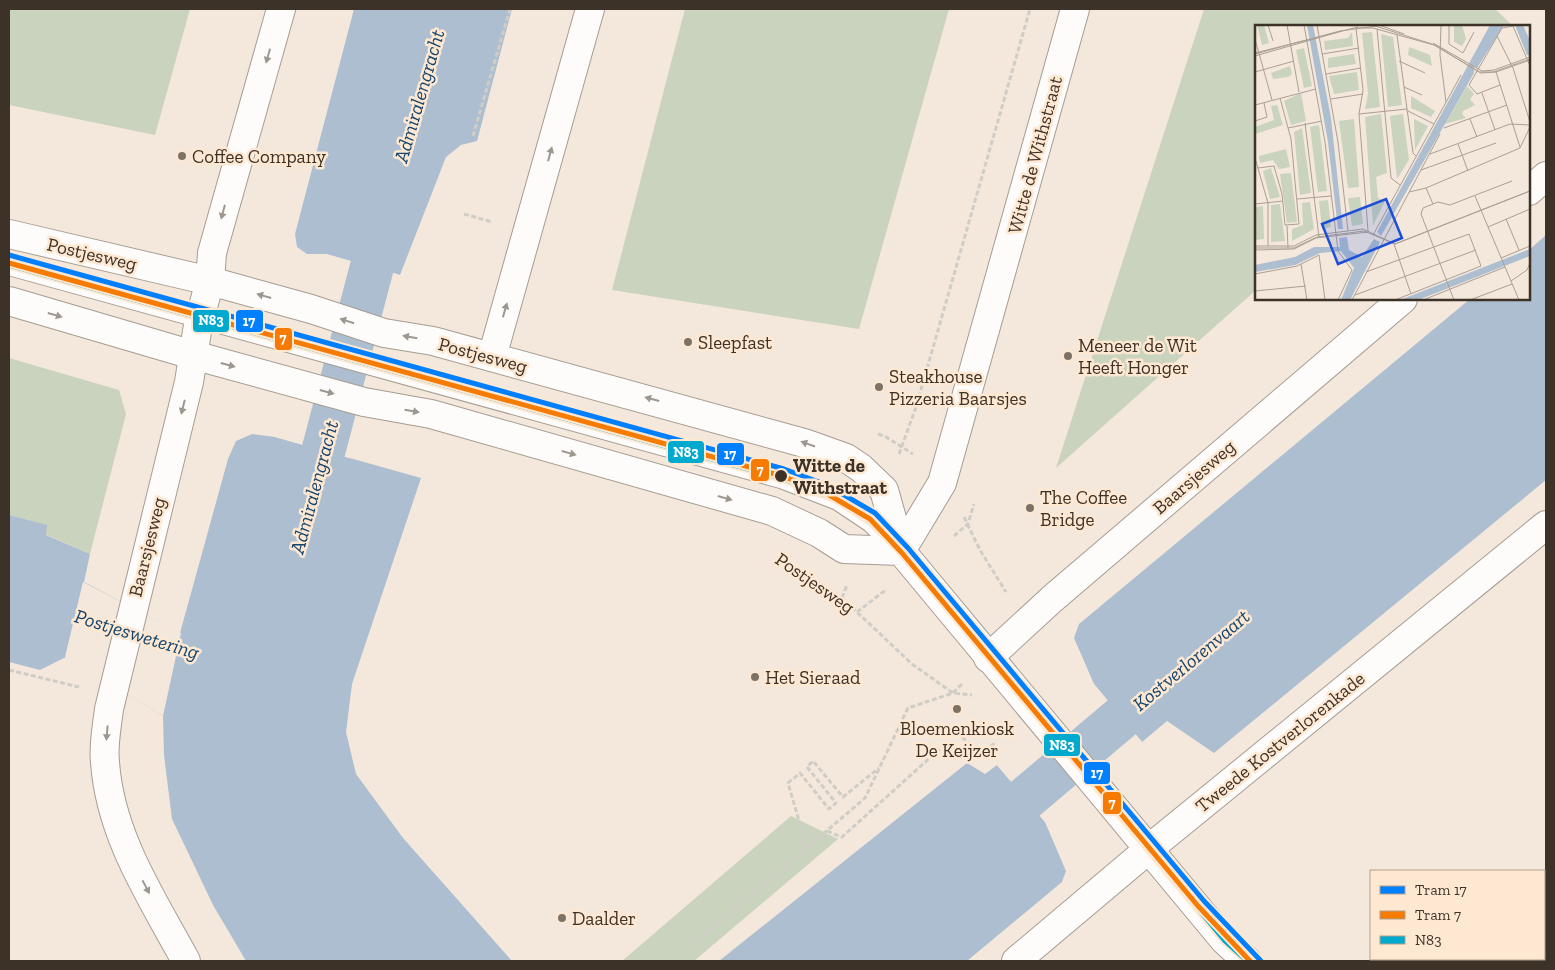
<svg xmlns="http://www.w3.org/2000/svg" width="1555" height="970" viewBox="0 0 1555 970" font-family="'Zilla Slab',serif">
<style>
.green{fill:#c9d3bd}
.water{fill:#acbed0}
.pier{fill:#f4e8dc}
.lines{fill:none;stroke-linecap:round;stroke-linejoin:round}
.canal{stroke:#acbed0;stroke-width:44}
.lane-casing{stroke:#a69c92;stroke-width:22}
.street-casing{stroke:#a69c92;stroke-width:30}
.secondary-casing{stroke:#a69c92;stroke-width:30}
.path{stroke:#d0cdc7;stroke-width:3;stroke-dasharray:5 2.5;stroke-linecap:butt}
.lane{stroke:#fdfcfa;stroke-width:20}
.street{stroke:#fdfcfa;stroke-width:28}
.secondary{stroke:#fdfcfa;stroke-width:28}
.bus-1-casing{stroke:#fee8d2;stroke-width:9}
.bus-1{stroke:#00a9ce;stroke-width:5}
.tram-1-casing{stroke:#fee8d2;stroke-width:9}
.tram-2-casing{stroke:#fee8d2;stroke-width:9}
.tram-1{stroke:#007fff;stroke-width:5}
.tram-2{stroke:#f57b02;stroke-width:5}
.oneway{fill:#9d9790}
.poi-dot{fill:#7d7266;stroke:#fee8d2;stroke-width:2}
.stop-dot{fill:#3d3227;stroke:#fee8d2;stroke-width:2}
.labels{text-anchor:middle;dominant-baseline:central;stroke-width:5;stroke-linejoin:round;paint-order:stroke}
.street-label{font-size:19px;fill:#3d3227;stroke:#fee8d2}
.poi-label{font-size:19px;fill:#3d3227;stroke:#fee8d2;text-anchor:start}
.stop-label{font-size:19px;font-weight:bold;fill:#3d3227;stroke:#fee8d2;text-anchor:start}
.water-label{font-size:20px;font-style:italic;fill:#15456e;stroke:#fee8d2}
.inset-road{fill:none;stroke:#ab9f94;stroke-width:1}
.view{fill:#1d4ed8;fill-opacity:0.15;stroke:#1d4ed8;stroke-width:2.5}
.inset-edge{fill:none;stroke:#3d3227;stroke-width:2.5}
.line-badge{stroke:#fee8d2;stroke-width:2}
.badge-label{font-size:14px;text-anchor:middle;font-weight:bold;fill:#fff}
</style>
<rect width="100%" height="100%" fill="#f4e8dc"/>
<!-- green -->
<path class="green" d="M 9,9 L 190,9 L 155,135 L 9,105 Z
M 685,9 L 949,9 L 859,329 L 612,290 Z
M 1204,9 L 1495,9 L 1513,26 L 1256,26 L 1256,290 L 1056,468 Z
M 9,358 L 119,390 L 126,414 L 90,554 L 45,534 L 46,525 L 9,515 Z
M 791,816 L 838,839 L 694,961 L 622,961 Z"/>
<!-- water -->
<path class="water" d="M 354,9 L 512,9 L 477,141 L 461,145 L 446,157 L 400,275 L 326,254 L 307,254 L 297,247 L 295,234 Z
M 1546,235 L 1546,480 L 1214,753 L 1167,721 L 1142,742 L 1094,684 L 1074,638 L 1079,624 L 1470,299 L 1529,299 L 1529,250 Z
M 252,434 L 275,437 L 421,478 L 352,684 L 346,732 L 356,774 L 403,838 L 512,961 L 246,961 L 213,905 L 172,819 L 164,755 L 163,716 L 66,657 L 40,670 L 9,662 L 9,515 L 47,525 L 46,535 L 90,554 L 84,582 L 180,633 L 228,459 L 236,441 Z
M 967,763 L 985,774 L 997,765 L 1045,822 L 1066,871 L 1062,882 L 967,961 L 719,961 Z"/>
<!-- pier -->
<path class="pier" d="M 326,254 L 400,275 L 399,277 L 325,256 Z
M 276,435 L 349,455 L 349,458 L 275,437 Z
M 83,582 L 181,633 L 163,716 L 65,657 Z
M 1094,684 L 1142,742 L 1140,743 L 1092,685 Z
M 999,764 L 1047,821 L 1045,822 L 997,765 Z"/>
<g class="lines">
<!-- canal -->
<path class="canal" d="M 308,509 L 387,210
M 980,837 L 1167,679"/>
<!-- lane casing -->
<g class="lane-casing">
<path id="lane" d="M 9,265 L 781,478 L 838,500 L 871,522 L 900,551"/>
</g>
<!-- street casing -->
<g class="street-casing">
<path id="street" d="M 1529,191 L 1546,176
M 492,357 L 590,9
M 901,551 L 942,483 L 1075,9
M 988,658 L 1052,599 L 1403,299
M 186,961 C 152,898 110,836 105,762 C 103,745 107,726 109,709 L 189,382 L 198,325 L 210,281 L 212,253 L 281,9
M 1016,961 L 1156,843 L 1546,525"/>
</g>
<!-- secondary casing -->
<g class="secondary-casing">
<path id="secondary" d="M 9,234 L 210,281 L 311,309 L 384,333 L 433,341 L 804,443 L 846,458 L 861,468 L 884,490 L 901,551 L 1225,941 L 1247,961
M 9,301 L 193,355 L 364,402 L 431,414 L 772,511 L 819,533 L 844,549 L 901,551"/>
</g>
<!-- path -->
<path class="path" d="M 473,136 L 510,9
M 464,214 L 492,222
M 878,434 L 886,437 L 913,454
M 899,454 L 916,407 L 1030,9
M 964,517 L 980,550 L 1006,592
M 954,536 L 968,524 L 974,504
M 778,556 L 842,598 L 912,664 L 953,693 L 972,695
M 842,598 L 847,585
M 857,612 L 887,589
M 9,670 L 79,687
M 962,737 L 981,754 L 996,742
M 827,831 L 842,837 L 942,747
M 807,848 L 788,783 L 800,773 L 829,809 L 836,803 L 807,767 L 813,761 L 843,797 L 879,768
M 692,946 L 865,798 L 908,708 L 953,693 L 963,683"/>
<!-- lane -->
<use href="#lane" class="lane"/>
<!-- street -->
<use href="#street" class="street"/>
<!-- secondary -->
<use href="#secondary" class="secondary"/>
<!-- bus-1 casing -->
<g class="bus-1-casing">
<path id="bus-1" d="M 9,265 L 781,478 L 838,500 L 871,522 L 901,551 L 1225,941 L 1247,961"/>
</g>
<!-- bus-1 -->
<use href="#bus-1" class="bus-1"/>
<!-- tram-1 casing -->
<g class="tram-1-casing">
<path id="tram-1" d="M 9,255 L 784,469 L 827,485 L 875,513 L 908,548 L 1204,901 L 1261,961"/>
</g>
<!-- tram-2 casing -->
<g class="tram-2-casing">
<path id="tram-2" d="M 9,263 L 782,476 L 824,492 L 870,519 L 902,553 L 1198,906 L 1250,961"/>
</g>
<!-- tram-1 -->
<use href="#tram-1" class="tram-1"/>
<!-- tram-2 -->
<use href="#tram-2" class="tram-2"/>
</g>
<!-- one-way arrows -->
<defs><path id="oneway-solid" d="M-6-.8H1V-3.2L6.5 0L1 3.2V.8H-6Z" transform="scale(1.25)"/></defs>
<g class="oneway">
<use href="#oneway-solid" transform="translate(268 56) rotate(106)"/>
<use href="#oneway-solid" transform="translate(550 154) rotate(-75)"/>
<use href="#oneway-solid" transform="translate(223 212) rotate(105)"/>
<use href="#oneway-solid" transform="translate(264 296) rotate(-164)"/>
<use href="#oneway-solid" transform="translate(505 310) rotate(-74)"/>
<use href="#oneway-solid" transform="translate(55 315) rotate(16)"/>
<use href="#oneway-solid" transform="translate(347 321) rotate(-162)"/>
<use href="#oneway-solid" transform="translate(410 337) rotate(-170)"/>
<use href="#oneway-solid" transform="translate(228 365) rotate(15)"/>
<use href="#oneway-solid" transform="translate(327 392) rotate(15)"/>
<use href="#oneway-solid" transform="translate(652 399) rotate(-165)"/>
<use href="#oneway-solid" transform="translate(183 407) rotate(104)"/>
<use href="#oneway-solid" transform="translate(412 411) rotate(10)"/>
<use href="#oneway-solid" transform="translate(808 444) rotate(-161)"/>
<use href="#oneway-solid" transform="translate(569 453) rotate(16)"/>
<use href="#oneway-solid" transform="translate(725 498) rotate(16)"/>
<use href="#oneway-solid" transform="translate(107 733) rotate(95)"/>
<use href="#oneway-solid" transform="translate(146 887) rotate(62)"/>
</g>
<!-- markers -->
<g class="poi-dot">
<circle cx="182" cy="156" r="5"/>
<circle cx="688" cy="342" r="5"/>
<circle cx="1068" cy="356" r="5"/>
<circle cx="879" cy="387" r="5"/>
<circle cx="1030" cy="508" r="5"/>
<circle cx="755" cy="677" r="5"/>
<circle cx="957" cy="709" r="5"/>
<circle cx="562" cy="918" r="5"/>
</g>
<circle class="stop-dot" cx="781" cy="476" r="7"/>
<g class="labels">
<!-- street labels -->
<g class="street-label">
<text transform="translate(1035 155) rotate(-75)">Witte de Withstraat</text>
<text transform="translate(92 254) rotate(13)">Postjesweg</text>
<text transform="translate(483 355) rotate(15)">Postjesweg</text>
<text transform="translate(1194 477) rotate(-41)">Baarsjesweg</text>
<text transform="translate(147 547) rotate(-76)">Baarsjesweg</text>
<text transform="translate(815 583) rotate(35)">Postjesweg</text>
<text transform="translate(1280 742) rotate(-39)">Tweede Kostverlorenkade</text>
</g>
<!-- poi labels -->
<g class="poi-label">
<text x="192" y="156">Coffee Company</text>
<text x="698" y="342">Sleepfast</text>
<text x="1078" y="345">Meneer de Wit<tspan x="1078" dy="22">Heeft Honger</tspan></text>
<text x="889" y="376">Steakhouse<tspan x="889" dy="22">Pizzeria Baarsjes</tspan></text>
<text x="1040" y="497">The Coffee<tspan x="1040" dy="22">Bridge</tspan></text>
<text x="765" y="677">Het Sieraad</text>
<text x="957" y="728" text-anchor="middle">Bloemenkiosk<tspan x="957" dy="22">De Keijzer</tspan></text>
<text x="572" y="918">Daalder</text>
</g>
<!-- stop labels -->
<g class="stop-label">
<text x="793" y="465">Witte de<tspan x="793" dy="22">Withstraat</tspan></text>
</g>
<!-- water labels -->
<g class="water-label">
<text transform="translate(419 96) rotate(-74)">Admiralengracht</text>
<text transform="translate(314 487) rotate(-75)">Admiralengracht</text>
<text transform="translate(137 634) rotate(17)">Postjeswetering</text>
<text transform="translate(1191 660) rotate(-40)">Kostverlorenvaart</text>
</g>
</g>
<!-- overview -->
<g transform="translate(1255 25)">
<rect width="275" height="275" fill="#f4e8dc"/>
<path d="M 2,0 L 9,0 L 14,18 L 7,20 ZM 199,0 L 207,0 L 211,14 L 207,21 L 199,17 ZM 97,7 L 98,21 L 70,25 L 69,16 L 93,13 ZM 117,7 L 125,82 L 110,84 L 113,69 L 107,8 ZM 126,9 L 138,12 L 147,80 L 133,82 ZM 154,22 L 175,30 L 177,41 L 153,30 ZM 49,23 L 57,61 L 49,63 L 41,25 ZM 99,29 L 101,39 L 73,43 L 73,33 ZM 35,41 L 37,49 L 33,52 L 18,54 L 16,48 ZM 102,47 L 104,65 L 79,69 L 74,51 ZM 212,61 L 219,69 L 215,74 L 220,80 L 208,86 L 207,89 L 211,93 L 190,99 ZM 46,68 L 51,96 L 36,100 L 29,76 ZM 156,71 L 180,86 L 176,92 L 156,83 ZM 22,80 L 28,100 L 0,109 L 0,102 L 19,95 L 16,81 ZM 126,89 L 132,148 L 121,152 L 123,173 L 130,176 L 118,201 L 110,92 ZM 148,89 L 154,135 L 142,154 L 135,91 ZM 99,94 L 104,162 L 93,163 L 84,96 ZM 159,94 L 173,101 L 160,125 ZM 64,100 L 72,166 L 63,167 L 55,102 ZM 47,103 L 56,168 L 45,170 L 39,107 ZM 31,124 L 35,142 L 24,144 L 18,135 L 5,138 L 4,131 ZM 16,143 L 25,172 L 15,174 L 8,146 ZM 36,148 L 42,197 L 32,198 L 25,149 ZM 105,172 L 108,199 L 97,201 L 93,173 ZM 73,175 L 76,202 L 67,204 L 64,176 ZM 55,177 L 59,204 L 37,216 L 37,204 L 48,200 L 47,178 ZM 25,179 L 30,216 L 16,217 L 16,180 ZM 8,181 L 9,214 L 1,215 L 1,182 Z" fill="#c9d3bd"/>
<path d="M 52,0 L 58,0 L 76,93 L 88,204 L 83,204 L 73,117 ZM 235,0 L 249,0 L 222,43 L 219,42 L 219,48 L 126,211 L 122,207 ZM 260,0 L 268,0 L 275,16 L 275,30 L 272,30 ZM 92,212 L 94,225 L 107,232 L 119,214 L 125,217 L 95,275 L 86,275 L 99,243 L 86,226 L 65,228 L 40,240 L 0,247 L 0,240 L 40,232 L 59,222 L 85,222 L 84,213 ZM 275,224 L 275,231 L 163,275 L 145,275 Z" fill="#acbed0"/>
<path class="inset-road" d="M 13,0 L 18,16M 32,0 L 44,67M 49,0 L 70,117 L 83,226 L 97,245 L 83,275M 62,0 L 83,117 L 93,206M 117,0 L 180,20 L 224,47 L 238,47 L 275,34M 124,0 L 149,9M 186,0 L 185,30 L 191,77M 194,0 L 194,19 L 208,28 L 219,7M 101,3 L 108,65 L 104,89 L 113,206M 101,3 L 118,3 L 179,20 L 226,48 L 241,47 L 275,35M 122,4 L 136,153 L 145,160M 142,10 L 158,128 L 161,131M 242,11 L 258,43 L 275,97M 0,14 L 17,75M 178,18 L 227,46 L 239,45 L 275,32M 0,28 L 103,2M 0,29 L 85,6 L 122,1M 67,29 L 104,23M 0,31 L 87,6M 144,36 L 170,48M 0,47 L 39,36M 241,47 L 265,122M 71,49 L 106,43M 245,60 L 222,69 L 214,60 L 247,3 L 258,1 L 275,41M 149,62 L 167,70M 227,68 L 240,105M 76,74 L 108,69M 0,80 L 61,64M 153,86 L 179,99M 104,89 L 152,84M 215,94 L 222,112M 0,96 L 12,92 L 9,78M 50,98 L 64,212M 33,103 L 67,96M 189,103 L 252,80M 203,119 L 213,146M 265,123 L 275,102M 175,129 L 255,99 L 275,100M 0,133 L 13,178 L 13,221M 3,143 L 19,141 L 27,169 L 30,200 L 44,199 L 36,114 L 25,73M 166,145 L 241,118M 171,163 L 178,179M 154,167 L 171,163 L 265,123M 220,171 L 264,275M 42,174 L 76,171M 0,179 L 28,176M 251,194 L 264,225M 32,201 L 33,223M 233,202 L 275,184M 118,210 L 206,50M 139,219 L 156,269M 0,221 L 39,221 L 61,210 L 108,204 L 140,219 L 275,166M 0,223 L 39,223 L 62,212 L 109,206 L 140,219 L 275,166M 0,225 L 39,224 L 61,213 L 113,207M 246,233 L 275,221M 46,239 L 52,275M 111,247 L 214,209 L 226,241 L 140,275M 0,249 L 42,241 L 64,230 L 70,275M 256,256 L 272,245 L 275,238M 0,266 L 51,261M 100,270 L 221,225M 97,275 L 185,109M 168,275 L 250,242M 199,275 L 166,189 L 168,183 L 183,177 L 195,180 L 257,156M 215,275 L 257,259"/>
<path class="view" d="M 131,174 L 147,213 L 83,239 L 67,199 Z"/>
<rect width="275" height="275" class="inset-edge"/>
</g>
<g class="line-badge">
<rect x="192" y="309" width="38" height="24" rx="5" fill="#00a9ce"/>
<rect x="235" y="309" width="29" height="24" rx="5" fill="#007fff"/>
<rect x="274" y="327" width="19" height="24" rx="5" fill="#f57b02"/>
<rect x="667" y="440" width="38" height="24" rx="5" fill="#00a9ce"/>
<rect x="716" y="442" width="29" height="24" rx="5" fill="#007fff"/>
<rect x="750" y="458" width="20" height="24" rx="5" fill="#f57b02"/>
<rect x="1043" y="733" width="38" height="24" rx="5" fill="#00a9ce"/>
<rect x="1083" y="761" width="28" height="24" rx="5" fill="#007fff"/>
<rect x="1102" y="791" width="20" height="24" rx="5" fill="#f57b02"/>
</g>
<g class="badge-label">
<text x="211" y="325">N83</text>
<text x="249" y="326">17</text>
<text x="283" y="343">7</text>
<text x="686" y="457">N83</text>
<text x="730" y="459">17</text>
<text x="760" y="475">7</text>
<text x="1062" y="750">N83</text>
<text x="1097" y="778">17</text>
<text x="1112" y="808">7</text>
</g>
<!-- border -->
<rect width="1555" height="970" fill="none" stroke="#3d3227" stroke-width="20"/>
<!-- legend -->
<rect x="1370" y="870" width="175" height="90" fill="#fee8d2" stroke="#b19f8e"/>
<rect x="1380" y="886" width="25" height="8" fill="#007fff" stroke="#b19f8e"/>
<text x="1415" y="895" font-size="15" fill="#3d3227">Tram 17</text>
<rect x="1380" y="911" width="25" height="8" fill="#f57b02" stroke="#b19f8e"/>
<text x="1415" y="920" font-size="15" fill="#3d3227">Tram 7</text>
<rect x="1380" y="936" width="25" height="8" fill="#00a9ce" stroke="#b19f8e"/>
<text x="1415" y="945" font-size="15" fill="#3d3227">N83</text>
</svg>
